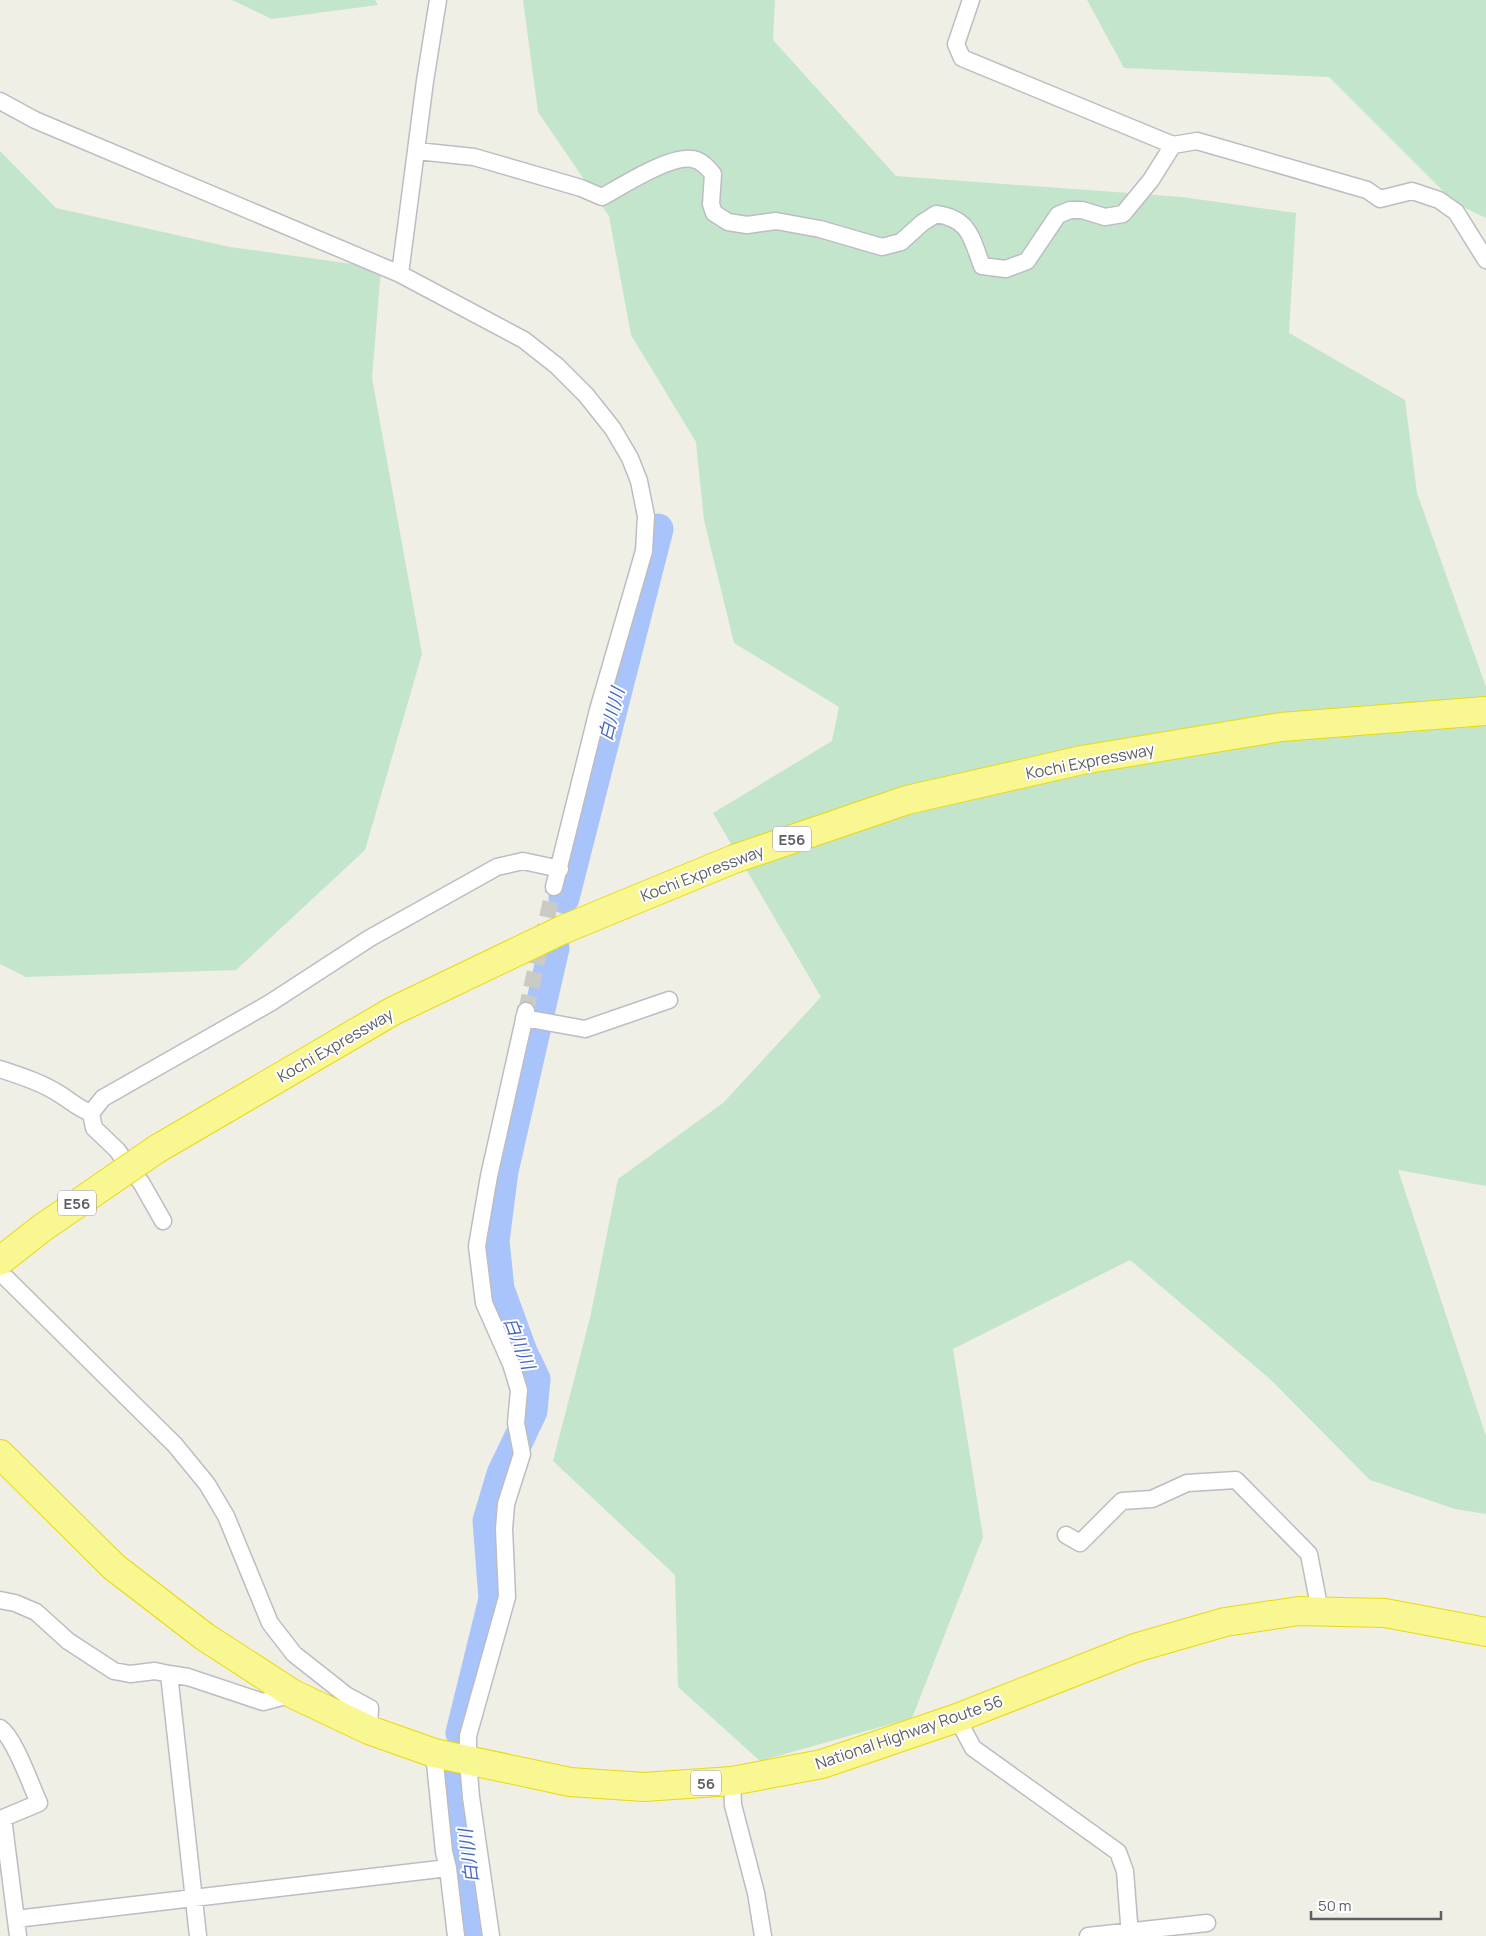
<svg xmlns="http://www.w3.org/2000/svg" width="1486" height="1936" viewBox="0 0 1486 1936" font-family="Manrope,'Noto Sans JP',sans-serif">
<style>
.green{fill:#c3e5cb}
.lines{fill:none;stroke-linecap:round;stroke-linejoin:round}
.river{stroke:#a8c4fb;stroke-width:31}
.street-tunnel{stroke:#cacbc5;stroke-width:16;stroke-dasharray:16 8;stroke-linecap:butt}
.street-casing{stroke:#bcbdc3;stroke-width:19}
.highway-casing{stroke:#ead90a;stroke-width:30}
.street{stroke:#fff;stroke-width:16}
.highway{stroke:#f9f792;stroke-width:28}
.highway-bridge-casing{stroke:#ead90a;stroke-width:30;stroke-linecap:butt}
.highway-bridge{stroke:#f9f792;stroke-width:28}
.labels{text-anchor:middle;dominant-baseline:central;stroke-width:4;stroke-linejoin:round;paint-order:stroke}
.shield{fill:#fff;stroke:#8e8f93;stroke-width:1}
.shield-label{font-size:15px;font-weight:bold;fill:#5d5f65}
.street-label{font-size:16px;fill:#5d5f65;stroke:#fff}
.water-label{font-size:18px;font-style:italic;fill:#4b68bf;stroke:#fff}
</style>
<rect width="100%" height="100%" fill="#efefe5"/>
<!-- green -->
<path class="green" d="M 232,0 L 375,0 L 378,5 L 272,19 Z
M 523,0 L 775,0 L 773,40 L 896,176 L 1182,197 L 1296,213 L 1289,333 L 1405,400 L 1417,493 L 1486,687 L 1486,1186 L 1398,1170 L 1486,1436 L 1486,1514 L 1455,1509 L 1370,1480 L 1270,1379 L 1130,1260 L 953,1349 L 983,1537 L 912,1718 L 760,1761 L 678,1687 L 675,1575 L 553,1461 L 590,1318 L 618,1179 L 723,1103 L 821,997 L 713,813 L 832,741 L 839,707 L 734,643 L 704,520 L 696,442 L 631,335 L 609,216 L 538,112 Z
M 1087,0 L 1486,0 L 1486,218 L 1455,203 L 1329,77 L 1124,68 Z
M 0,151 L 56,208 L 230,247 L 381,268 L 372,378 L 422,654 L 365,850 L 236,970 L 26,977 L 0,964 Z"/>
<g class="lines">
<!-- river -->
<path class="river" d="M 564,898 L 658,529
M 461,1733 L 494,1599 L 488,1521 L 502,1474 L 532,1411 L 535,1379 L 522,1352 L 499,1289 L 494,1241 L 503,1171 L 554,948
M 459,1776 L 478,1936"/>
<!-- street-tunnel -->
<path class="street-tunnel" d="M 526,1011 L 554,887"/>
<!-- street casing -->
<g class="street-casing">
<path id="street" d="M 971,0 L 956,44 L 962,58 L 1173,145 L 1197,141 L 1367,190 L 1380,199 L 1412,191 L 1439,200 L 1456,212 L 1486,260
M 0,101 L 35,120 L 400,274 L 524,340 L 557,366 L 586,395 L 613,429 L 630,458 L 639,481 L 646,516 L 644,551 L 598,710 L 554,887
M 417,151 L 474,157 L 581,188 L 602,197 C 622,186 670,155 692,159 C 701,160 707,167 713,174 L 711,204 L 714,213 L 728,222 L 747,225 L 776,221 L 820,229 L 882,247 L 901,242 L 922,223 L 936,214 C 970,219 971,237 982,266 L 1006,269 L 1027,261 L 1058,215 L 1070,210 L 1082,210 L 1105,217 L 1123,214 L 1151,180 L 1173,145
M 400,274 L 425,81 L 438,0
M 524,1018 L 585,1029 L 669,1000
M 0,1069 C 21,1076 43,1083 61,1095 C 72,1102 79,1109 91,1113
M 163,1221 L 142,1184 L 117,1150 L 94,1128 L 91,1113 L 103,1098 L 270,1003 L 370,938 L 497,867 L 523,861 L 560,869
M 0,1272 L 175,1445 L 207,1484 L 226,1516 L 270,1623 L 294,1654 L 346,1695 L 370,1708 L 369,1730
M 1066,1535 L 1080,1543 L 1122,1501 L 1152,1499 L 1187,1483 L 1236,1480 L 1309,1554 L 1320,1611
M 0,1600 L 15,1603 L 36,1612 L 68,1641 L 114,1671 L 130,1674 L 155,1671 L 169,1674
M 957,1718 L 973,1748 L 1118,1852 L 1125,1871 L 1130,1936
M 0,1728 C 15,1738 31,1786 39,1803 L 3,1818 L 18,1936
M 434,1753 L 444,1852 L 448,1868 L 456,1936
M 732,1781 L 733,1805 L 756,1893 L 763,1936
M 16,1919 L 448,1868
M 198,1936 L 169,1674 L 188,1677 L 263,1702 L 293,1694
M 491,1936 L 471,1797 L 468,1761 L 468,1736 L 507,1597 L 504,1529 L 506,1504 L 522,1454 L 516,1423 L 519,1390 L 511,1364 L 484,1303 L 477,1246 L 489,1176 L 526,1011
M 1088,1936 L 1207,1923"/>
</g>
<!-- highway casing -->
<g class="highway-casing">
<path id="highway" d="M 157,1149 L 393,1011 L 562,930 L 734,859 L 907,800 L 1082,760 L 1281,727 L 1486,711
M 0,1454 L 114,1567 L 205,1637 L 293,1694 L 369,1730 L 434,1753 L 570,1782 L 644,1787 L 732,1781 L 822,1764 L 957,1718 L 1135,1648 L 1225,1622 L 1299,1611 L 1385,1613 L 1486,1632"/>
</g>
<!-- street -->
<use href="#street" class="street"/>
<!-- highway -->
<use href="#highway" class="highway"/>
<!-- highway-bridge casing -->
<g class="highway-bridge-casing">
<path id="highway-bridge" d="M 0,1261 L 42,1228 L 157,1149"/>
</g>
<!-- highway-bridge -->
<use href="#highway-bridge" class="highway-bridge"/>
</g>
<g class="labels">
<!-- shield labels -->
<g class="shield">
<rect x="773" y="826.5" width="38" height="25" rx="4"/>
<rect x="58" y="1190.5" width="38" height="25" rx="4"/>
<rect x="691" y="1770.5" width="30" height="25" rx="4"/>
</g>
<g class="shield-label">
<text x="792" y="839">E56</text>
<text x="77" y="1203">E56</text>
<text x="706" y="1783">56</text>
</g>
<!-- street labels -->
<g class="street-label">
<text transform="translate(1090 761) rotate(-11)">Kochi Expressway</text>
<text transform="translate(702 873) rotate(-21)">Kochi Expressway</text>
<text transform="translate(335 1045) rotate(-30)">Kochi Expressway</text>
<text transform="translate(909 1732) rotate(-19)">National Highway Route 56</text>
</g>
<!-- water labels -->
<g class="water-label">
<text transform="translate(611 714) rotate(-76)">白川川</text>
<text transform="translate(520 1343) rotate(69)">白川川</text>
<text transform="translate(468 1856) rotate(-97)">白川川</text>
</g>
</g>
<!-- scale -->
<path d="M1311 1911v8h130v-8" fill="none" stroke="#5d5f65" stroke-width="2.5"/>
<text x="1318" y="1911" font-size="15" fill="#5d5f65" stroke="#ffffff" stroke-width="4" paint-order="stroke">50 m</text>
</svg>
